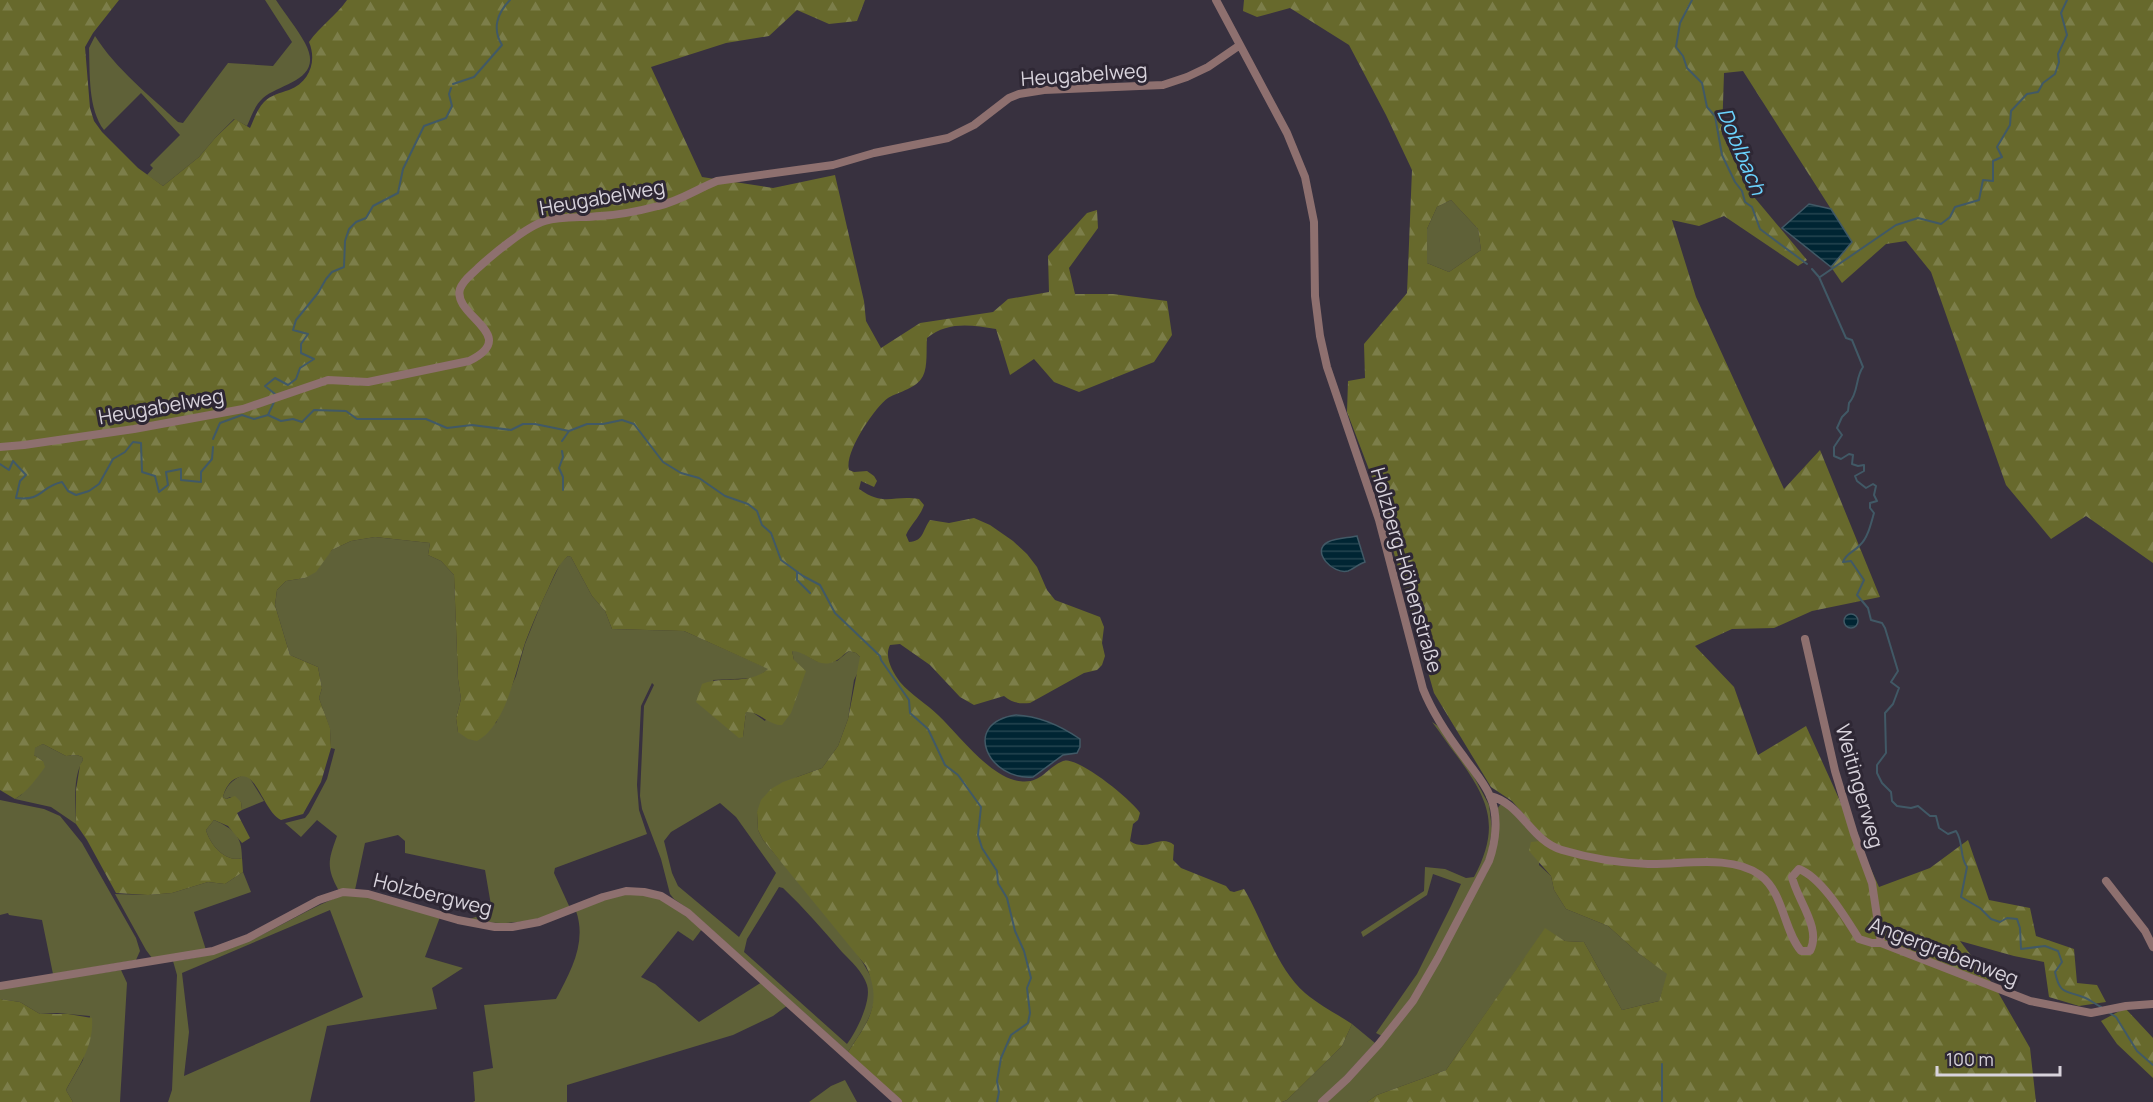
<svg xmlns="http://www.w3.org/2000/svg" width="2153" height="1102" viewBox="0 0 2153 1102" font-family="Manrope,sans-serif">
<style>
.green{fill:#5f6138;fill-rule:evenodd}
.forest{fill:url(#forest-firs);fill-rule:evenodd}
.water{fill:url(#water-rules);stroke:#415966;stroke-width:1.5}
.lines{fill:none;stroke-linecap:round;stroke-linejoin:round}
.stream{stroke:#415966;stroke-width:2}
.minor{stroke:#8e706f;stroke-width:8}
.labels{text-anchor:middle;dominant-baseline:central;stroke-width:6;stroke-linejoin:round;paint-order:stroke}
.street-label{font-size:20px;fill:#d8d3dc;stroke:#2e2734}
.water-label{font-size:21px;font-style:italic;fill:#6ad2fd;stroke:#2e2734}
</style>
<defs>
<pattern id="forest-firs" width="22" height="20" patternUnits="userSpaceOnUse" patternTransform="scale(1.5)"><rect width="22" height="20" fill="#67692c"/><path d="M5 1l3.5 6h-7zM16 11l3.5 6h-7z" fill="#7c7e4a"/></pattern>
<pattern id="water-rules" width="6" height="5" patternUnits="userSpaceOnUse" patternTransform="scale(1.5)"><rect width="6" height="5" fill="#002533"/><path d="M0 2.5h6" fill="none" stroke="#244450"/></pattern>
</defs>
<rect width="100%" height="100%" fill="#38313f"/>
<!-- green -->
<path class="green" d="M 265,0 L 276,0 C 285,14 297,28 305,43 C 325,80 281,83 263,98 C 255,105 251,117 247,126 L 234,119 L 216,137 L 199,157 L 163,186 L 147,175 L 153,168 L 150,165 L 180,135 L 141,93 L 104,130 C 88,109 90,74 89,48 L 95,36 C 116,69 149,95 178,122 L 183,123 L 228,63 L 273,66 L 292,42 Z
M 1451,200 L 1478,229 L 1481,250 L 1449,272 L 1427,263 L 1427,229 L 1437,207 Z
M 375,537 L 430,543 L 428,555 L 441,561 L 454,575 L 458,679 L 461,699 L 456,718 L 458,732 L 496,723 L 516,676 L 525,644 L 541,604 L 561,562 L 568,556 L 571,557 L 592,596 L 605,611 L 612,629 L 684,631 L 769,669 L 755,678 L 713,680 L 743,737 L 746,712 L 752,712 L 765,721 L 794,660 L 792,651 L 799,651 L 818,662 L 837,661 L 849,651 L 856,653 L 860,657 L 860,668 L 854,680 L 848,719 L 838,746 L 822,768 L 797,777 L 757,812 L 758,830 L 763,840 C 786,869 873,960 875,990 C 876,1013 860,1033 848,1052 L 690,910 L 674,899 L 670,894 L 661,859 L 642,809 L 640,796 L 644,706 L 654,685 L 652,683 L 641,706 L 637,785 L 639,810 L 647,834 L 555,868 L 554,873 L 570,908 C 532,923 507,926 467,920 L 492,911 L 485,870 L 405,853 L 405,841 L 398,835 L 365,843 L 355,890 L 339,891 C 326,867 328,861 337,836 L 317,820 L 301,837 L 285,823 L 305,818 L 309,813 L 327,779 L 335,749 L 331,748 L 330,729 L 319,698 L 322,688 L 318,667 L 290,655 L 275,605 L 277,590 L 286,581 L 305,578 L 332,550 L 351,541 ZM 720,803 L 736,817 L 776,873 L 739,937 L 678,886 L 672,873 L 664,841 L 671,832 ZM 779,887 L 783,888 C 804,908 823,930 842,952 C 851,961 863,972 867,985 C 872,1001 856,1032 847,1044 L 744,952 L 747,939 Z
M 1432,722 L 1438,726 L 1473,775 L 1489,805 L 1492,829 L 1488,855 L 1436,957 L 1410,999 L 1382,1036 L 1376,1033 L 1417,974 L 1451,906 L 1461,884 L 1433,874 L 1427,895 L 1363,937 L 1361,932 L 1424,891 L 1425,867 L 1445,869 L 1466,878 L 1474,877 C 1501,826 1489,800 1457,756 C 1448,745 1441,733 1432,722 Z
M 43,744 L 66,756 L 77,755 L 82,757 L 83,760 C 72,778 76,804 76,824 L 51,807 L 15,799 L 21,795 L 43,761 L 34,755 L 34,748 Z
M 243,775 L 249,777 L 264,801 L 242,810 L 241,802 L 230,797 L 226,799 L 223,797 C 226,786 232,780 243,775 Z
M 0,800 L 44,809 L 60,816 L 82,843 L 136,938 L 140,951 L 136,960 L 53,974 L 42,920 L 9,915 L 8,913 L 0,915 Z
M 1500,805 L 1505,805 L 1540,842 L 1539,865 L 1551,876 L 1554,890 L 1566,909 L 1608,926 L 1638,953 L 1668,974 L 1659,1001 L 1622,1010 L 1584,942 L 1565,941 L 1545,929 L 1446,1070 L 1377,1095 L 1367,1102 L 1327,1102 L 1349,1081 L 1395,1030 L 1487,873 L 1497,809 Z
M 214,820 C 234,829 242,836 242,858 C 226,863 210,845 206,830 Z
M 243,872 L 251,892 L 194,912 L 206,950 L 152,958 L 146,950 L 115,894 L 148,895 L 172,893 L 208,882 L 225,884 Z
M 644,894 L 665,900 L 702,929 L 693,941 L 678,931 L 641,977 L 655,984 L 699,1022 L 762,982 L 788,1005 L 773,1016 L 733,1035 L 567,1085 L 567,1102 L 473,1102 L 475,1101 L 473,1072 L 493,1068 L 484,1005 L 556,999 C 571,971 587,942 576,911 L 617,895 Z
M 343,895 L 368,897 L 440,917 L 425,957 L 463,968 L 432,988 L 437,1009 L 327,1026 L 310,1102 L 168,1102 L 172,1090 L 177,975 L 173,961 C 200,958 226,951 251,940 C 282,926 311,907 343,895 ZM 330,910 L 363,997 L 184,1076 L 189,1032 L 182,973 Z
M 121,970 L 127,983 L 120,1102 L 73,1102 L 66,1090 L 83,1060 L 90,1016 L 57,1013 L 40,1014 L 20,1002 L 0,999 L 0,988 Z
M 1352,1024 L 1375,1043 L 1329,1093 L 1318,1102 L 1282,1102 L 1287,1100 L 1342,1046 Z
M 845,1080 L 857,1102 L 809,1102 L 831,1086 Z"/>
<!-- forest -->
<path class="forest" d="M 0,0 L 119,0 L 93,33 L 85,47 L 90,108 L 94,121 L 102,132 L 138,168 L 163,186 L 199,157 L 216,137 L 235,119 L 250,128 C 254,120 257,109 264,102 C 271,95 280,93 289,90 C 310,82 317,61 309,42 C 320,26 336,16 347,0 L 865,0 L 857,21 L 829,24 L 797,10 L 769,36 L 726,43 L 651,67 L 702,177 L 773,188 L 835,175 L 864,301 L 866,321 L 881,348 L 920,323 L 993,312 L 1008,299 L 1049,292 L 1048,256 L 1087,213 L 1097,210 L 1098,228 L 1069,268 L 1075,294 L 1113,294 L 1167,301 L 1172,335 L 1154,362 L 1079,392 L 1054,382 L 1034,359 L 1010,375 L 996,329 C 971,325 948,321 927,338 C 926,349 928,366 923,376 C 916,389 900,391 888,398 C 874,408 844,453 849,470 L 854,472 L 867,471 L 874,476 L 877,481 L 874,487 L 861,481 L 859,489 C 885,507 892,495 919,499 L 924,505 C 920,517 911,524 906,535 L 909,542 C 924,541 922,531 930,520 L 949,523 L 974,518 L 990,525 L 1013,541 L 1027,554 L 1037,567 L 1047,590 L 1055,600 L 1100,617 L 1104,627 L 1102,643 L 1105,656 L 1102,665 L 1097,670 L 1084,673 L 1030,703 C 1019,704 1013,703 1004,696 L 974,705 L 960,697 L 930,665 L 900,644 L 890,645 C 884,657 892,671 900,682 C 911,695 927,704 938,715 C 959,735 986,772 1014,780 C 1041,787 1045,768 1063,761 C 1077,755 1133,801 1140,813 L 1138,820 L 1133,824 L 1130,841 C 1147,853 1160,833 1174,845 L 1173,860 L 1181,868 L 1226,886 L 1230,891 L 1234,892 L 1244,889 C 1263,921 1277,969 1305,993 C 1319,1005 1337,1014 1352,1024 L 1342,1046 L 1287,1100 L 1282,1102 L 902,1102 L 848,1052 C 869,1020 883,1004 866,966 L 763,840 L 758,830 L 757,812 L 761,800 L 771,789 L 783,782 L 822,768 L 838,746 L 848,719 L 860,657 L 856,653 L 849,651 C 843,654 840,660 833,662 C 817,669 807,651 792,651 L 794,660 L 806,671 L 791,713 L 782,725 C 768,725 759,711 746,712 L 743,737 L 739,738 L 696,702 L 702,684 C 726,675 748,686 768,669 L 684,631 L 612,629 L 605,611 L 592,596 L 571,557 L 568,556 C 558,564 554,576 549,587 C 540,606 532,624 525,643 C 515,673 506,725 477,741 L 468,739 L 458,732 L 456,718 L 461,699 L 458,679 L 454,575 L 441,561 L 428,555 L 430,543 L 375,537 L 351,541 L 332,550 L 316,572 L 305,578 L 286,581 L 277,590 L 275,605 L 290,655 L 318,667 L 322,688 L 319,698 L 330,728 L 331,748 L 321,782 L 303,814 L 281,820 C 263,811 256,767 237,778 C 229,781 225,789 223,797 L 226,799 L 235,796 L 241,802 L 242,810 L 237,813 L 250,838 L 242,843 L 228,826 L 214,820 L 206,830 C 210,845 226,863 242,858 L 243,872 L 225,884 L 208,882 L 172,893 L 148,895 L 116,893 L 87,840 L 76,824 L 76,790 L 80,765 L 83,760 L 82,757 L 77,755 L 66,756 L 43,744 L 35,748 L 34,755 L 43,761 L 45,767 C 37,778 27,792 15,799 L 0,790 Z
M 1244,0 L 2153,0 L 2153,563 L 2086,516 L 2051,539 L 2006,485 L 1931,272 L 1906,241 L 1886,244 L 1842,283 L 1831,267 L 1852,242 L 1743,71 L 1724,73 L 1722,134 L 1749,191 L 1807,260 L 1798,266 L 1724,216 L 1699,226 L 1672,220 L 1696,297 L 1784,489 L 1820,450 L 1880,597 L 1812,611 L 1774,628 L 1732,629 L 1695,646 L 1734,687 L 1758,755 L 1806,726 L 1879,887 L 1930,868 L 1968,840 L 1989,900 L 2030,908 L 2036,936 L 2074,949 L 2077,983 L 2097,985 L 2106,1002 L 2079,1006 L 2049,997 L 2044,962 L 2014,956 L 1960,941 L 1995,987 L 2030,1048 L 2036,1102 L 1367,1102 L 1377,1095 L 1446,1070 L 1545,928 L 1565,941 L 1584,942 L 1622,1010 L 1659,1001 L 1667,974 L 1638,953 L 1608,926 L 1566,909 L 1554,890 L 1551,876 L 1529,851 L 1531,842 L 1540,841 L 1540,833 L 1512,801 L 1491,787 L 1434,693 L 1373,480 L 1347,412 L 1348,381 L 1365,378 L 1364,344 L 1407,293 L 1412,170 L 1386,115 L 1349,45 L 1290,8 L 1257,17 L 1243,11 ZM 1451,200 L 1478,229 L 1481,250 L 1449,272 L 1427,263 L 1427,229 L 1437,207 Z
M 0,999 L 20,1002 L 40,1014 L 68,1014 L 92,1018 C 94,1046 79,1066 66,1090 L 73,1102 L 0,1102 Z
M 2125,1008 L 2153,1038 L 2153,1078 L 2117,1044 L 2101,1021 Z"/>
<!-- water -->
<path class="water" d="M 1809,204 L 1831,209 L 1852,242 L 1831,267 L 1782,228 Z
M 1357,536 L 1365,562 C 1359,564 1353,569 1348,571 C 1333,575 1310,551 1328,542 C 1336,538 1348,538 1357,536 Z
M1844 621a7 7 0 1 1 14 0a7 7 0 1 1-14 0Z
M 1016,715 C 1040,716 1061,726 1080,739 L 1080,747 L 1077,753 L 1063,755 L 1033,777 C 989,781 960,723 1016,715 Z"/>
<g class="lines">
<!-- stream -->
<path class="stream" d="M 1692,0 L 1680,23 L 1676,47 L 1683,56 L 1687,68 L 1702,83 L 1707,107 L 1715,116 L 1722,155 L 1735,182 L 1742,191 L 1745,202 L 1752,207 L 1760,229 L 1807,264
M 453,84 L 474,77 L 502,45 C 492,29 497,13 510,0
M 1812,269 L 1819,277 L 1846,338 L 1852,340 L 1863,367 C 1855,378 1859,392 1849,403 L 1848,411 L 1842,417 L 1837,428 L 1842,435 L 1834,447 L 1834,456 L 1841,459 L 1849,454 L 1853,455 L 1852,464 L 1858,466 L 1864,465 L 1864,471 L 1855,476 L 1857,481 L 1866,488 L 1873,484 L 1876,486 L 1874,495 L 1877,501 L 1870,503 L 1870,508 L 1874,513 C 1871,523 1868,538 1860,545 C 1854,552 1846,553 1843,562 L 1851,561 L 1864,580 L 1857,595 L 1868,608 L 1871,620 L 1882,623 L 1885,628 L 1898,671 L 1891,682 L 1899,688 L 1893,704 L 1885,713 L 1886,753 L 1877,765 L 1877,773 L 1882,783 L 1891,792 L 1892,801 L 1897,806 L 1911,808 L 1918,806 L 1930,816 L 1936,816 L 1939,828 L 1948,834 L 1956,831 C 1964,843 1959,856 1967,867 L 1961,897 L 1980,908 L 1991,919 L 2000,922 L 2007,918 L 2017,919 L 2020,928 L 2021,949 L 2045,946 L 2058,951 L 2062,962 L 2055,972 C 2060,995 2065,990 2083,997 C 2089,999 2095,1004 2101,1007
M 1820,277 L 1896,225 L 1918,218 L 1941,224 L 1950,217 L 1955,207 L 1979,200 L 1983,180 L 1993,181 L 1993,161 L 2002,157 L 1997,147 L 2010,125 L 2011,111 L 2027,94 L 2038,92 L 2043,83 L 2055,74 L 2059,62 L 2058,54 L 2067,35 L 2061,13 L 2067,0
M 275,396 L 275,394 L 265,386 L 275,378 L 288,385 L 296,379 L 300,368 L 314,359 L 301,353 L 301,344 L 308,334 L 293,330 L 296,320 L 318,293 L 326,279 L 332,272 L 344,267 L 345,241 L 349,229 L 356,222 L 366,218 L 373,206 L 398,193 L 403,169 L 424,126 L 446,118 L 452,106 L 449,94 L 451,88
M 268,415 L 281,421 L 293,419 L 302,422 L 314,410 L 346,411 L 357,419 L 426,419 L 447,428 L 472,425 L 511,430 L 523,424 L 535,424 L 569,431 L 587,424 L 603,424 L 622,420 L 634,424 L 663,462 L 681,473 L 699,478 L 725,496 L 748,504 L 757,511 L 762,525 L 771,533 L 781,560 L 803,576 L 820,585 L 835,613 L 880,656 L 881,660 L 909,700 L 910,713 L 928,729 L 945,765 L 958,775 L 981,807 L 978,835 L 982,848 L 997,871 L 998,883 L 1007,898 L 1015,931 L 1024,951 L 1031,978 L 1027,988 L 1030,1013 L 1028,1023 L 1011,1035 L 1001,1058 L 997,1081 L 999,1092 L 997,1102
M 213,439 L 220,423 L 242,415 L 254,419 L 268,415 L 274,402
M 562,441 L 569,431
M 562,451 L 563,457 L 559,468 L 563,477 L 563,490
M 0,464 L 9,470 L 13,461 L 26,475 L 20,481 L 16,498 C 44,501 39,487 62,482 L 68,491 L 76,495 L 89,491 L 99,484 L 113,459 L 125,452 L 133,442 L 141,443 L 142,472 L 155,476 L 159,492 L 168,485 L 166,472 L 181,469 L 181,480 L 201,482 L 201,472 L 212,459 L 213,447
M 797,572 L 797,580 L 810,593
M 2108,1012 L 2116,1017 L 2137,1051 L 2153,1065
M 1662,1064 L 1662,1102"/>
<!-- minor -->
<path class="minor" d="M 1216,0 L 1287,133 L 1305,177 L 1314,222 L 1315,296 L 1320,336 L 1327,367 L 1379,520 L 1423,689 C 1433,714 1448,736 1464,757 C 1473,770 1484,782 1490,796 C 1499,816 1496,841 1489,861 L 1438,958 L 1413,1001 L 1379,1044 L 1347,1079 L 1322,1102
M 0,447 L 24,445 L 134,429 L 243,409 L 328,380 L 368,382 L 469,361 C 522,335 452,316 460,289 C 463,280 472,274 478,268 C 492,255 527,226 545,221 C 562,216 582,218 600,216 C 620,215 639,211 658,206 C 680,201 697,189 717,181 L 833,165 L 874,153 L 948,138 L 974,125 L 1009,98 L 1019,94 L 1044,90 L 1163,85 L 1187,77 L 1208,67 L 1240,45
M 1805,639 L 1835,771 L 1854,834 L 1872,883 L 1881,943
M 1490,796 C 1521,803 1531,841 1562,850 C 1589,858 1620,863 1648,864 C 1682,865 1731,854 1760,875 C 1784,893 1783,929 1801,951 L 1810,951 C 1822,928 1797,900 1792,877 L 1799,869 C 1822,878 1845,917 1859,939 L 1872,943 L 1881,943 L 2030,1001 L 2091,1013 L 2126,1006 L 2153,1004
M 2106,881 L 2145,931 L 2153,947
M 0,986 L 213,951 L 248,938 L 319,900 L 343,892 L 368,894 L 458,920 L 495,927 L 512,927 L 539,922 L 603,897 L 626,891 L 644,892 L 661,896 L 688,913 L 898,1102"/>
</g>
<g class="labels">
<!-- street labels -->
<g class="street-label">
<text transform="translate(1084 74) rotate(-4)">Heugabelweg</text>
<text transform="translate(602 197) rotate(-10)">Heugabelweg</text>
<text transform="translate(161 406) rotate(-10)">Heugabelweg</text>
<text transform="translate(1407 570) rotate(74)">Holzberg-Höhenstraße</text>
<text transform="translate(1860 786) rotate(74)">Weitingerweg</text>
<text transform="translate(433 894) rotate(14)">Holzbergweg</text>
<text transform="translate(1944 951) rotate(21)">Angergrabenweg</text>
</g>
<!-- water labels -->
<g class="water-label">
<text transform="translate(1742 151) rotate(67)">Doblbach</text>
</g>
</g>
<!-- scale -->
<path d="M1937 1066v9h123v-9" fill="none" stroke="#d8d3dc" stroke-width="3"/>
<text x="1946" y="1066" font-size="18" fill="#d8d3dc" stroke="#2e2734" stroke-width="4.5" paint-order="stroke">100 m</text>
</svg>
